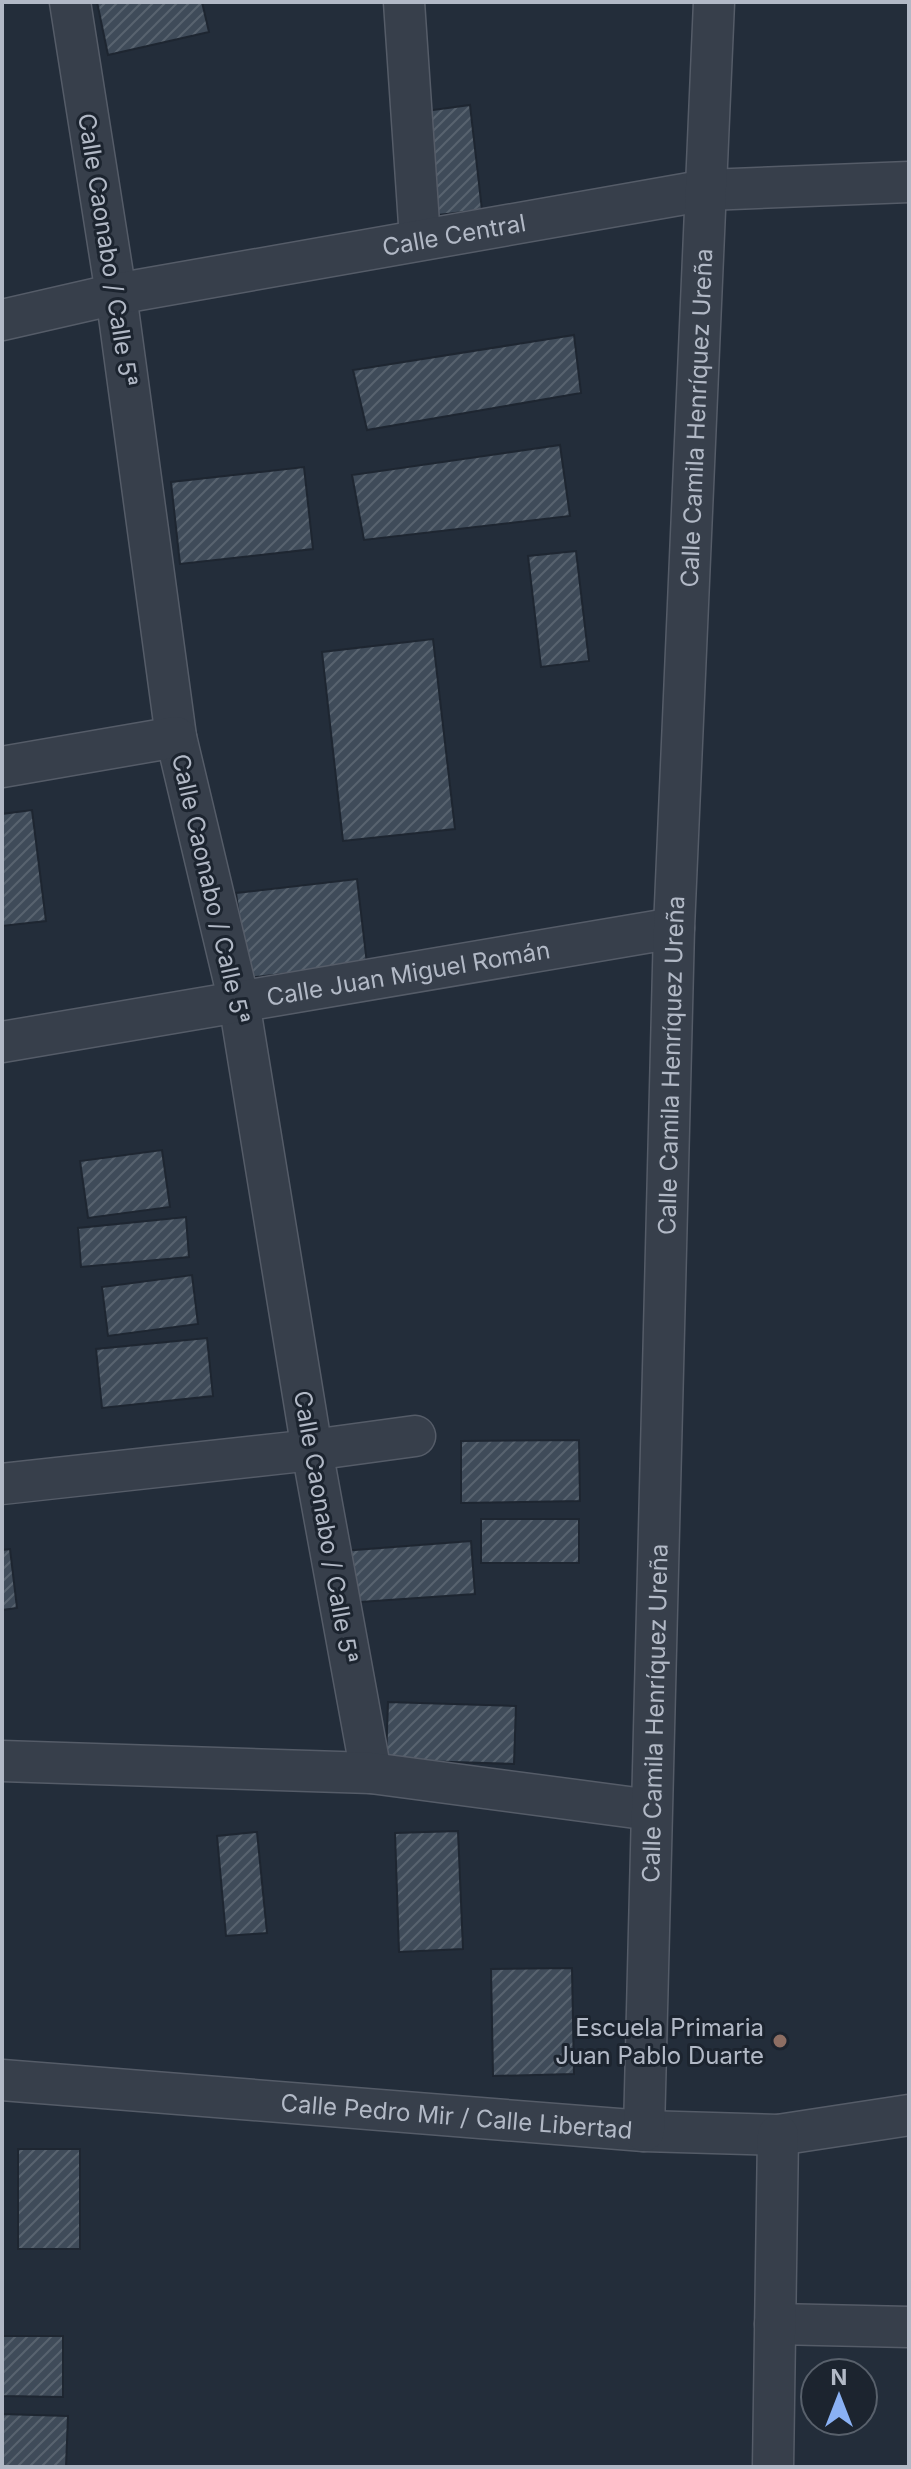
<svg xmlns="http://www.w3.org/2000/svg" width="911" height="2469" viewBox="0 0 911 2469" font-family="Inter,sans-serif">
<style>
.building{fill:url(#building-hatch);stroke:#1e2631;stroke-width:2}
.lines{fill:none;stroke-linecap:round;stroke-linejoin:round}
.street-casing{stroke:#555c68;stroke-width:43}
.street{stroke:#373f4b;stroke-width:40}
.education-dot{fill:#8d6e63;stroke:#1c242f;stroke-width:3}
.labels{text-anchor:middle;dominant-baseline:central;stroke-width:6;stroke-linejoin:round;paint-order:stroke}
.street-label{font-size:24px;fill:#b2b9c6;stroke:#1c242f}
.poi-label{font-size:24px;fill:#b2b9c6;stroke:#1c242f;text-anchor:end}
</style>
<defs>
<pattern id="building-hatch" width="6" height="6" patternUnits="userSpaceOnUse" patternTransform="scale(2)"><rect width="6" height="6" fill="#3f4b59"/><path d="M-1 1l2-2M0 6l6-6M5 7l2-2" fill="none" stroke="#58636f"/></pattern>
</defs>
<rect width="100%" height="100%" fill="#232d3a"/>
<!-- building -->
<path class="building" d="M 97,2 L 202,2 L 209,32 L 108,55 Z
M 470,105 L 482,210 L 429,216 L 418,112 Z
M 574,335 L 581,393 L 367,430 L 353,370 Z
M 560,445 L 570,516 L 364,540 L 352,475 Z
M 304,467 L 313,549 L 180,564 L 171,482 Z
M 576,551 L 589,661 L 541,667 L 528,556 Z
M 433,639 L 455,829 L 343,841 L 322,652 Z
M 32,810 L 46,921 L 2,926 L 2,814 Z
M 357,879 L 367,964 L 247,978 L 236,893 Z
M 162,1150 L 170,1207 L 88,1218 L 80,1161 Z
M 186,1217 L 189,1257 L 81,1267 L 78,1228 Z
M 192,1275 L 198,1324 L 108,1336 L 102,1287 Z
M 207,1338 L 213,1396 L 102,1408 L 96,1349 Z
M 579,1440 L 580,1501 L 461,1503 L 461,1441 Z
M 481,1519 L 579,1519 L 579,1563 L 481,1563 Z
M 471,1541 L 475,1594 L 346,1603 L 342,1551 Z
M 10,1549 L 17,1608 L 2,1610 L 2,1550 Z
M 388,1702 L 516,1706 L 514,1764 L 386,1760 Z
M 458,1831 L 463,1949 L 399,1952 L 395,1833 Z
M 257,1832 L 267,1933 L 226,1936 L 217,1836 Z
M 572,1968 L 574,2074 L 493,2076 L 491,1969 Z
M 18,2149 L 80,2149 L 80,2249 L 18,2249 Z
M 2,2336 L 63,2336 L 63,2397 L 2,2396 Z
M 2,2414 L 68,2416 L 66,2467 L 2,2466 Z"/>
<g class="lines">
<!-- street casing -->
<g class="street-casing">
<g id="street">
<path d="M 70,2 L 116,294 L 176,737 L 239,1002 L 312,1450 L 371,1773"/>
<path d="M 404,2 L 420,239"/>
<path id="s1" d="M 2,320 L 116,294 L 707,190 L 909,182"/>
<path d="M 2,767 L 176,737"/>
<path id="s2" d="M 2,1042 L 674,928"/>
<path d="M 2,1484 L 312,1450 L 415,1436"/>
<path d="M 2,1761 L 371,1773 L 651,1810"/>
<path id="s3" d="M 2,2080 L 644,2131 L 778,2135 L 909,2115"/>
<path id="s4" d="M 644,2131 L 674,928 L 714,2"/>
<path d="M 775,2324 L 909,2327"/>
<path d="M 773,2467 L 778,2135"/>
</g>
</g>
<!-- street -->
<use href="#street" class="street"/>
</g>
<!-- markers -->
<circle class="education-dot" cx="780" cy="2041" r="8"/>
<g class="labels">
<!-- street labels -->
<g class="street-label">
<text stroke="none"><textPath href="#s1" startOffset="460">Calle Central</textPath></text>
<text transform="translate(108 250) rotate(81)">Calle Caonabo / Calle 5ª</text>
<text stroke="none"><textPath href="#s4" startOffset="1714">Calle Camila Henríquez Ureña</textPath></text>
<text transform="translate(211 889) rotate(77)">Calle Caonabo / Calle 5ª</text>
<text stroke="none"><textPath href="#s2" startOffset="412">Calle Juan Miguel Román</textPath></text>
<text stroke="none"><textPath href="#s4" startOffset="1066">Calle Camila Henríquez Ureña</textPath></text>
<text transform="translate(326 1527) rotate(80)">Calle Caonabo / Calle 5ª</text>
<text stroke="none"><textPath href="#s4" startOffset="418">Calle Camila Henríquez Ureña</textPath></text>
<text stroke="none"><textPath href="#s3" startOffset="456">Calle Pedro Mir / Calle Libertad</textPath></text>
</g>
<!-- poi labels -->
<g class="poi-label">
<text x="764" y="2027">Escuela Primaria<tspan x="764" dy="28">Juan Pablo Duarte</tspan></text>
</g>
</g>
<!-- border -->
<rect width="911" height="2469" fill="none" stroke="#b2b9c6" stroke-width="8"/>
<!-- north arrow -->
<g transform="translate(839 2397)"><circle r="38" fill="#1c242f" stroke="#58606b" stroke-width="2"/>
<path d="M0-6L14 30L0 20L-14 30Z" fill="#8ab1f4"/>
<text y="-12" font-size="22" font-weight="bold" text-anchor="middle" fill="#b2b9c6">N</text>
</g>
</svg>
